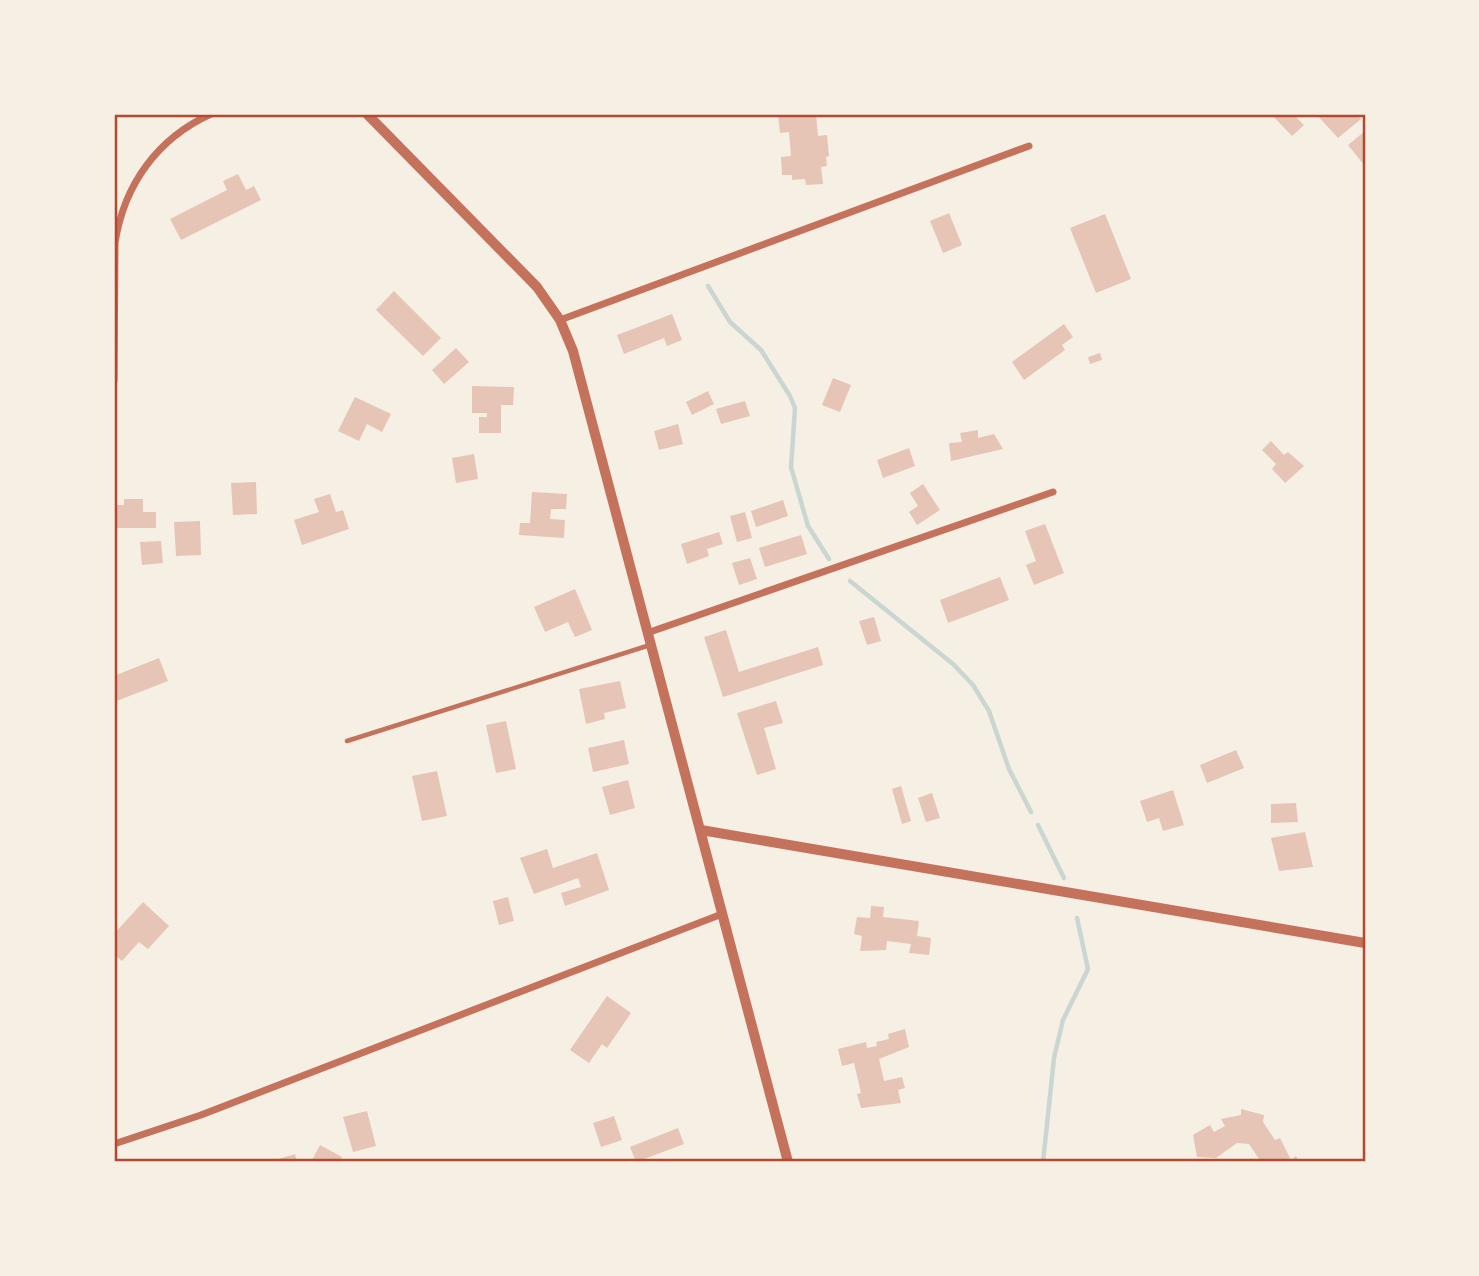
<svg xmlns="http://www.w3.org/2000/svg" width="1479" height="1276" viewBox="0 0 1479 1276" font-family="'Source Sans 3',sans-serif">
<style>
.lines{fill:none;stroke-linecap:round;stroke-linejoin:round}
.stream{stroke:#c9d6d2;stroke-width:4.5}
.building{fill:#e6c5b7}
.service{stroke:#c5725c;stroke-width:4.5}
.minor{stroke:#c5725c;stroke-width:7}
.tertiary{stroke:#c5725c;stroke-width:10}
.neatline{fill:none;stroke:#b5482f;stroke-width:2.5}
</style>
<rect width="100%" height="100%" fill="#f6efe4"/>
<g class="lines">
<!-- stream -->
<path class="stream" d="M 708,286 L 730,322 L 761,350 L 790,396 L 795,408 L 791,467 L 808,526 L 829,559
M 850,581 L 953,664 L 973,685 L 989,711 L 1009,769 L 1031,812
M 1038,825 L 1064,878
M 1043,1162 L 1054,1058 L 1063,1020 L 1088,969 L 1077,918"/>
</g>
<!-- building -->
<path class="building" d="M 778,114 L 816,114 L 818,136 L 827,135 L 829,156 L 826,157 L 827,166 L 821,167 L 823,184 L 806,185 L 805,179 L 792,180 L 792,175 L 782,175 L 781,157 L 791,156 L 789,132 L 780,133 Z
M 1271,114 L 1293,114 L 1304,125 L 1292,136 Z
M 1316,114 L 1355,114 L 1361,119 L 1338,138 Z
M 1365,131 L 1365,166 L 1348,145 Z
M 238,174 L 246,190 L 254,186 L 261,200 L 181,240 L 170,219 L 227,190 L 223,181 Z
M 949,213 L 962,245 L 943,253 L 930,221 Z
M 1105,214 L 1131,279 L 1096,293 L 1070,228 Z
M 394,291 L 441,338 L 423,356 L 376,310 Z
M 672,314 L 682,340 L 667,346 L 664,338 L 624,354 L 617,335 Z
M 1064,324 L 1073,337 L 1062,345 L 1065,350 L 1024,380 L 1012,362 Z
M 456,348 L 469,362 L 444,384 L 432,370 Z
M 1100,353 L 1102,360 L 1090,364 L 1088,357 Z
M 833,378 L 851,385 L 840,412 L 822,405 Z
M 472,386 L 514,387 L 513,405 L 501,405 L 501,433 L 479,433 L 479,417 L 487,417 L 487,413 L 472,413 Z
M 708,391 L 714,404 L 692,415 L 686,402 Z
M 355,397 L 391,414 L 382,432 L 367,424 L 359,441 L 338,431 Z
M 745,401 L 750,416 L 721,424 L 716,409 Z
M 678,424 L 683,444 L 659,450 L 654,431 Z
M 978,430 L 978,438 L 994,434 L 1003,449 L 951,461 L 949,443 L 962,442 L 960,433 Z
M 1271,441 L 1284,455 L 1288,452 L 1304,466 L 1285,483 L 1272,469 L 1276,464 L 1262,450 Z
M 909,448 L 915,466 L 883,478 L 877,460 Z
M 474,454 L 478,479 L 456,483 L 452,458 Z
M 256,482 L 257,514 L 233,515 L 231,483 Z
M 923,484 L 940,510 L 917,525 L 909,512 L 918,506 L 910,493 Z
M 532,492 L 567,494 L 566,509 L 551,509 L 550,519 L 565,520 L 564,538 L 519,535 L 520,523 L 530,523 Z
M 330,494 L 336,512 L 343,510 L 349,529 L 302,545 L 294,520 L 319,512 L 314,499 Z
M 124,499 L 143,499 L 143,512 L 156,512 L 156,528 L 114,528 L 114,505 L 124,505 Z
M 783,500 L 788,516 L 756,527 L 751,511 Z
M 745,512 L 752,538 L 737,542 L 730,516 Z
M 200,521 L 201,555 L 176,556 L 174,522 Z
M 1045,524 L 1064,573 L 1034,585 L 1026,565 L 1036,561 L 1025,531 Z
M 719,532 L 723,544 L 707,549 L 709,556 L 687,564 L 681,544 Z
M 801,535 L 807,554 L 765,567 L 759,548 Z
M 161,541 L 163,563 L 142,565 L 140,542 Z
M 750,558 L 757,579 L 739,585 L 732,563 Z
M 1000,577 L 1009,600 L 948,623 L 940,600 Z
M 575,589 L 592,630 L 575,637 L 568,622 L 545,632 L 534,607 Z
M 874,617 L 881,641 L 867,645 L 859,621 Z
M 726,630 L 739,672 L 818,647 L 823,665 L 723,697 L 704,637 Z
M 159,658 L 168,681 L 114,702 L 114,676 Z
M 620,681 L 626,708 L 604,713 L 605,719 L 586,724 L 579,689 Z
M 776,701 L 783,723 L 764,728 L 776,769 L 757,775 L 737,713 Z
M 506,721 L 516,769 L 496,773 L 486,725 Z
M 624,740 L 629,764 L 593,772 L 588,748 Z
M 1236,750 L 1244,768 L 1207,783 L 1200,765 Z
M 437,771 L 447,816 L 422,821 L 412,776 Z
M 628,780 L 635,808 L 610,815 L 602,787 Z
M 901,786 L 911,821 L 902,824 L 892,789 Z
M 1173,790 L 1184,825 L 1163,831 L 1159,818 L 1147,822 L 1140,801 Z
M 932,793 L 940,818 L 926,822 L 918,798 Z
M 1296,803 L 1298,822 L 1271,823 L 1271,804 Z
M 1305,832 L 1313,867 L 1279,871 L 1271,838 Z
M 547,849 L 553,868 L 597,853 L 609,890 L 565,906 L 561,893 L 581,887 L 578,878 L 534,894 L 520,858 Z
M 508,897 L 514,921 L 499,925 L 493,901 Z
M 143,902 L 169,926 L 148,949 L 139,942 L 122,961 L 114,954 L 114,934 Z
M 871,906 L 884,907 L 883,917 L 919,921 L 917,936 L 931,938 L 929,955 L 909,953 L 911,944 L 887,941 L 886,950 L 860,951 L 862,936 L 854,934 L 857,917 L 870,918 Z
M 607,996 L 631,1013 L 607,1048 L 602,1044 L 589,1063 L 570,1050 Z
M 905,1029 L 909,1047 L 879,1059 L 884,1081 L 902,1077 L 905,1088 L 898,1090 L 901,1103 L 861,1108 L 857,1094 L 861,1093 L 854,1063 L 842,1066 L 838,1049 L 866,1042 L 867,1048 L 877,1046 L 876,1042 L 889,1039 L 888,1034 Z
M 1241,1109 L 1264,1115 L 1263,1122 L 1275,1140 L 1280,1138 L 1291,1160 L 1296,1156 L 1299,1162 L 1261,1162 L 1249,1144 L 1237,1143 L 1216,1158 L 1197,1157 L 1193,1135 L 1210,1125 L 1214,1132 L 1225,1126 L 1221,1119 L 1241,1115 Z
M 367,1111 L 376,1146 L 353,1152 L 343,1117 Z
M 614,1116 L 622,1140 L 601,1147 L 593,1123 Z
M 678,1128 L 684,1144 L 636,1162 L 630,1147 Z
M 320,1145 L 342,1157 L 340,1162 L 311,1162 Z
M 295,1154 L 297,1162 L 276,1162 L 275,1160 Z"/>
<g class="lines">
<!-- service -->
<path class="service" d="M 347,741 L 650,645"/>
<!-- minor -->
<path class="minor" d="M 560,320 L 1029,146
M 114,381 L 115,243 C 124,184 158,138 211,114
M 647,633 L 1053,492
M 114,1144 L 201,1115 L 722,914"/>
<!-- tertiary -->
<path class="tertiary" d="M 367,114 L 537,287 L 560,320 L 573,351 L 788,1162
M 701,830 L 1365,943"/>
</g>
<!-- border -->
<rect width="1479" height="1276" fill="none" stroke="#f6efe4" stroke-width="231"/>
<rect x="116" y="116" width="1248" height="1044" class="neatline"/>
</svg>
